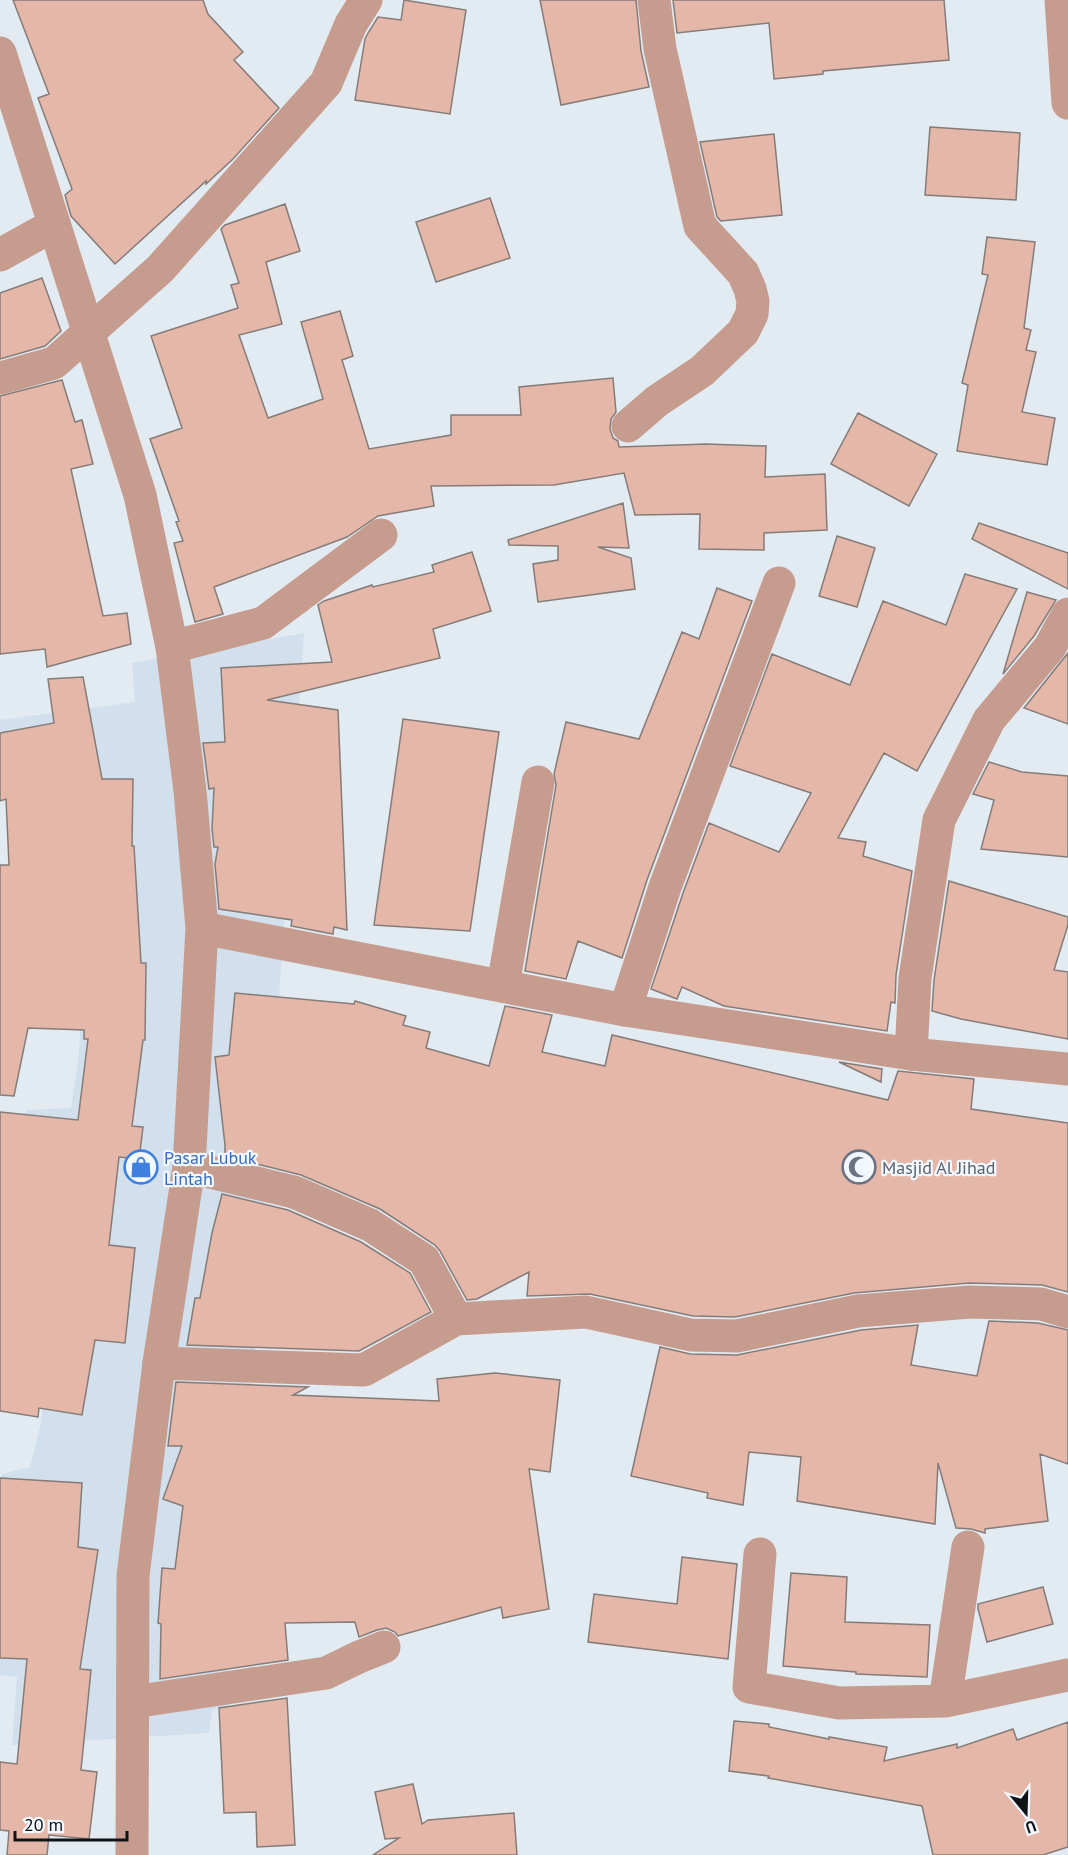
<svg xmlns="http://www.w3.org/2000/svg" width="1068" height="1855" viewBox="0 0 1068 1855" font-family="'PT Sans',sans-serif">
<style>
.built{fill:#d1e0ec}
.building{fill:#e5b7a8;stroke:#857c79;stroke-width:1.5}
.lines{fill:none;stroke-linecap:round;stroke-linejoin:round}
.minor{stroke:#c59c8e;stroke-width:33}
.tertiary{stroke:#c59c8e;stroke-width:33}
.labels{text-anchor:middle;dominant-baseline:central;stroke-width:4.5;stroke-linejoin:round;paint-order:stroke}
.shop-label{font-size:18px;fill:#366cbe;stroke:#f2f8fe;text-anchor:start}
.worship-label{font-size:18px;fill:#5b616d;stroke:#f2f8fe;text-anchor:start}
</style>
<rect width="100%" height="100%" fill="#e3ebf2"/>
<!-- built -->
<path class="built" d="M 304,633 L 240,1566 L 226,1629 L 229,1705 L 212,1710 L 209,1733 L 12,1745 L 17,1677 L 0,1675 L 0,1510 L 2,1474 L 30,1467 L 40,1427 L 52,1347 L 0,1232 L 26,1110 L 71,1108 L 79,1054 L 83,955 L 0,752 L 0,720 L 135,702 L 132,663 Z"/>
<!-- building -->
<path class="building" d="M 13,0 L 203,0 L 208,14 L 243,52 L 234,60 L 279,108 L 233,159 L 206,184 L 206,181 L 115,264 L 71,216 L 65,195 L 72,189 L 38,98 L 49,94 Z
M 404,0 L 466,10 L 450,114 L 355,100 L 365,39 L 368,33 L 378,17 L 401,20 Z
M 540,0 L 636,0 L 641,51 L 649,87 L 561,105 Z
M 673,0 L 944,0 L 949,60 L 823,71 L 823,74 L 774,79 L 769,23 L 677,33 Z
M 930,127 L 1020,133 L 1016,200 L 925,195 Z
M 774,134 L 782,215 L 721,221 L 717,217 L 700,142 Z
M 490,198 L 510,258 L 436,282 L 416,222 Z
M 285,204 L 300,251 L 266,262 L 282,324 L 239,335 L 268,418 L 323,399 L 301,322 L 340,311 L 353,356 L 342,360 L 369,449 L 451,435 L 451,415 L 521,415 L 519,387 L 613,378 L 616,412 L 611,419 L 610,429 L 613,438 L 618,441 L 619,447 L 706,444 L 766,446 L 765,477 L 825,474 L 827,530 L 764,533 L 764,550 L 699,549 L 700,514 L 635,515 L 624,473 L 554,485 L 431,486 L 434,506 L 378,516 L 347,537 L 214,587 L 223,614 L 195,622 L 174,543 L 183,541 L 176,522 L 179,521 L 150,439 L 182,428 L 151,336 L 238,308 L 231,285 L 239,283 L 221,229 L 225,225 Z
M 987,237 L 1035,242 L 1024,328 L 1031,330 L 1026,350 L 1036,352 L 1022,412 L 1055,418 L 1047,465 L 957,451 L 968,385 L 962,383 L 988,275 L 982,274 Z
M 42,278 L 61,331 L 45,346 L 0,359 L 0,293 Z
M 62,380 L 75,422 L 82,420 L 93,464 L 71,469 L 103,616 L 127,613 L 131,644 L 47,667 L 45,649 L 0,654 L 0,396 Z
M 858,413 L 937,454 L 909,506 L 831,464 Z
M 623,503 L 629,548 L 598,547 L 631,558 L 635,589 L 538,602 L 533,564 L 558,560 L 558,546 L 509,545 L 508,540 Z
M 979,523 L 1068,553 L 1068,589 L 972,539 Z
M 837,536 L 875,548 L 857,607 L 819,596 Z
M 472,552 L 491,611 L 433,629 L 440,658 L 267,700 L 338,710 L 347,930 L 334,927 L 333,934 L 291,926 L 292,920 L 219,909 L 215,864 L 218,847 L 214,847 L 212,829 L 214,788 L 209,789 L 203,743 L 225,742 L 221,668 L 332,662 L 318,605 L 324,601 L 372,585 L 373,587 L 434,572 L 432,565 Z
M 965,574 L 1017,589 L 917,771 L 884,753 L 838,838 L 866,842 L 863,856 L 912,871 L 896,975 L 895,1003 L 891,1002 L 887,1031 L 724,1006 L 682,987 L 677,999 L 651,989 L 683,893 L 709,823 L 779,852 L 811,793 L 730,766 L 772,654 L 850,685 L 883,601 L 946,625 Z
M 717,588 L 752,601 L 647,880 L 622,958 L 578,941 L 566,979 L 525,971 L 556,785 L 554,774 L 566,722 L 639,739 L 682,632 L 699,639 Z
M 1027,592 L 1056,600 L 1034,636 L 1003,674 Z
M 1068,653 L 1068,724 L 1024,708 Z
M 83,677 L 102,779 L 133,779 L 132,846 L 134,846 L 141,963 L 146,963 L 145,1040 L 143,1040 L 132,1126 L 143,1127 L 139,1159 L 119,1157 L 109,1245 L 135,1248 L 125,1343 L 95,1340 L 82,1415 L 39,1408 L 38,1417 L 0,1411 L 0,1112 L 78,1120 L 88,1039 L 84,1039 L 84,1030 L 28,1028 L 14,1096 L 0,1095 L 0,865 L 9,865 L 6,799 L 0,801 L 0,733 L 54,723 L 48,679 Z
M 403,719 L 499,732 L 470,931 L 374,925 Z
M 989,762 L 1022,772 L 1068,776 L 1068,857 L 981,849 L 994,800 L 973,794 Z
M 949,881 L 1068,917 L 1068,925 L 1054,970 L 1068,972 L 1068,1039 L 961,1019 L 932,1011 L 934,980 Z
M 235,993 L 354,1004 L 355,1001 L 406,1016 L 403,1025 L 430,1032 L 426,1048 L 489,1066 L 505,1006 L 552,1015 L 542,1052 L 605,1066 L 612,1035 L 888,1100 L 898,1071 L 974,1079 L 971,1109 L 1068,1123 L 1068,1292 L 1042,1285 L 969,1283 L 854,1293 L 735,1317 L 693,1316 L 590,1294 L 527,1296 L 529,1272 L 477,1299 L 467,1300 L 440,1251 L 435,1245 L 380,1209 L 301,1175 L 225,1156 L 225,1145 L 215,1057 L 229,1055 Z
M 839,1062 L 882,1069 L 881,1082 Z
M 222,1194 L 288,1210 L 361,1242 L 410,1273 L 431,1312 L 359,1351 L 187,1345 L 195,1298 L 200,1298 L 212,1233 Z
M 989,1321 L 1038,1323 L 1068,1330 L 1068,1464 L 1040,1454 L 1048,1521 L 985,1529 L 985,1533 L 971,1529 L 956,1528 L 938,1463 L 935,1524 L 797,1501 L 801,1457 L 749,1452 L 743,1505 L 707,1498 L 708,1493 L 631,1476 L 660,1347 L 690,1354 L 737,1355 L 861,1330 L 918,1325 L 911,1365 L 977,1376 Z
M 495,1373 L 560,1380 L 550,1472 L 529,1469 L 549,1609 L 503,1618 L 501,1607 L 398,1636 L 395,1632 L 386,1628 L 377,1630 L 359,1637 L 355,1622 L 285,1623 L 288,1660 L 160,1679 L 161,1624 L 158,1623 L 162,1568 L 175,1569 L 183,1506 L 163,1499 L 182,1446 L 168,1446 L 176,1382 L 308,1387 L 293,1395 L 439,1401 L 437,1379 Z
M 0,1478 L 82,1483 L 78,1547 L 98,1550 L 80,1669 L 91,1670 L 81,1770 L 97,1772 L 89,1839 L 49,1835 L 47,1855 L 7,1855 L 9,1831 L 0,1830 L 0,1762 L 17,1764 L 27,1659 L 0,1658 Z
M 682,1557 L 737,1564 L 728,1659 L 588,1642 L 594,1594 L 677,1604 Z
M 791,1573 L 847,1577 L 845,1622 L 930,1625 L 927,1677 L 856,1674 L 856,1672 L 783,1666 Z
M 1043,1587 L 1053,1624 L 987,1642 L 978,1609 L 978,1604 Z
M 287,1698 L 295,1845 L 257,1847 L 256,1812 L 224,1813 L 219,1708 Z
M 734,1721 L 769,1724 L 769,1727 L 829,1739 L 829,1737 L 887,1747 L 884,1761 L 957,1744 L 957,1748 L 1013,1729 L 1017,1740 L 1068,1722 L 1068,1847 L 1043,1855 L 933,1855 L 922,1806 L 768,1778 L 769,1776 L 729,1771 Z
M 413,1784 L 422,1824 L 428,1820 L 514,1813 L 517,1855 L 373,1855 L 399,1838 L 385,1839 L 375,1792 Z"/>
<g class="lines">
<!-- minor -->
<path class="minor" d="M 1061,0 L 1068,103
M 0,255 L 54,225
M 0,378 L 54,363 L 160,269 L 326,83 L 351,24 L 366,0
M 628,426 L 657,401 L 702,371 L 743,332 L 752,314 L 753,301 L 750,289 L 743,273 L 700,226 L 660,49 L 654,0
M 172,647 L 263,623 L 381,535
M 503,986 L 538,782
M 625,1010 L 665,887 L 779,583
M 911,1054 L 915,978 L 939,820 L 989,720 L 1050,647 L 1068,614
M 456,1319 L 586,1312 L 691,1335 L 737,1336 L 858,1311 L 970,1302 L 1041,1304 L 1068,1312
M 159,1363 L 364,1370 L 456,1319 L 424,1260 L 370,1225 L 294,1192 L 189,1167
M 760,1554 L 749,1687 L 839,1703 L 945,1701 L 1068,1675
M 945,1701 L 968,1547
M 133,1702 L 326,1673 L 359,1657 L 384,1647"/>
<!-- tertiary -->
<path class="tertiary" d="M 0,53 L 140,495 L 172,647 L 190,791 L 202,928 L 189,1167 L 159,1363 L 133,1576 L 132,1855
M 202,928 L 625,1010 L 911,1054 L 1068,1069"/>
</g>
<!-- icons -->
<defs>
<g id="shop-ring" transform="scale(1.725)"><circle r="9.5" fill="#f2f8fe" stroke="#3f7fe0" stroke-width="1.5"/><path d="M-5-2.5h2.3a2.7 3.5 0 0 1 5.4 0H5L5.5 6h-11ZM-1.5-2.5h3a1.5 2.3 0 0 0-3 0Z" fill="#3f7fe0"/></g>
<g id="mosque-ring" transform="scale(1.725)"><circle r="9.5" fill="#f2f8fe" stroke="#6b7280" stroke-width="1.5"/><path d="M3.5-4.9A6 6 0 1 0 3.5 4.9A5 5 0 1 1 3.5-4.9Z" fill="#6b7280"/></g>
</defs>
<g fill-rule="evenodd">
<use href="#shop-ring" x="141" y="1167"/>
<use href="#mosque-ring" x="859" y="1167"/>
</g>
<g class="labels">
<!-- shop labels -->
<g class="shop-label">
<text x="164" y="1157">Pasar Lubuk<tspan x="164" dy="21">Lintah</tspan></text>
</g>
<!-- worship labels -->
<g class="worship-label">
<text x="882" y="1167">Masjid Al Jihad</text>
</g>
</g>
<!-- north arrow -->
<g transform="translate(1026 1813) rotate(161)" stroke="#f2f8fe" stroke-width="4.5" paint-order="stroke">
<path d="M0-4.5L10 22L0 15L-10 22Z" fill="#101315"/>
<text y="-9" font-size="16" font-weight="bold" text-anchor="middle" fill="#101315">U</text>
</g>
<!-- scale -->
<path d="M15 1831v9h112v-9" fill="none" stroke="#101315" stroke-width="3"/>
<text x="24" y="1831" font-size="18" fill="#101315" stroke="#f2f8fe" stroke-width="4.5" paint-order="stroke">20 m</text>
</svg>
